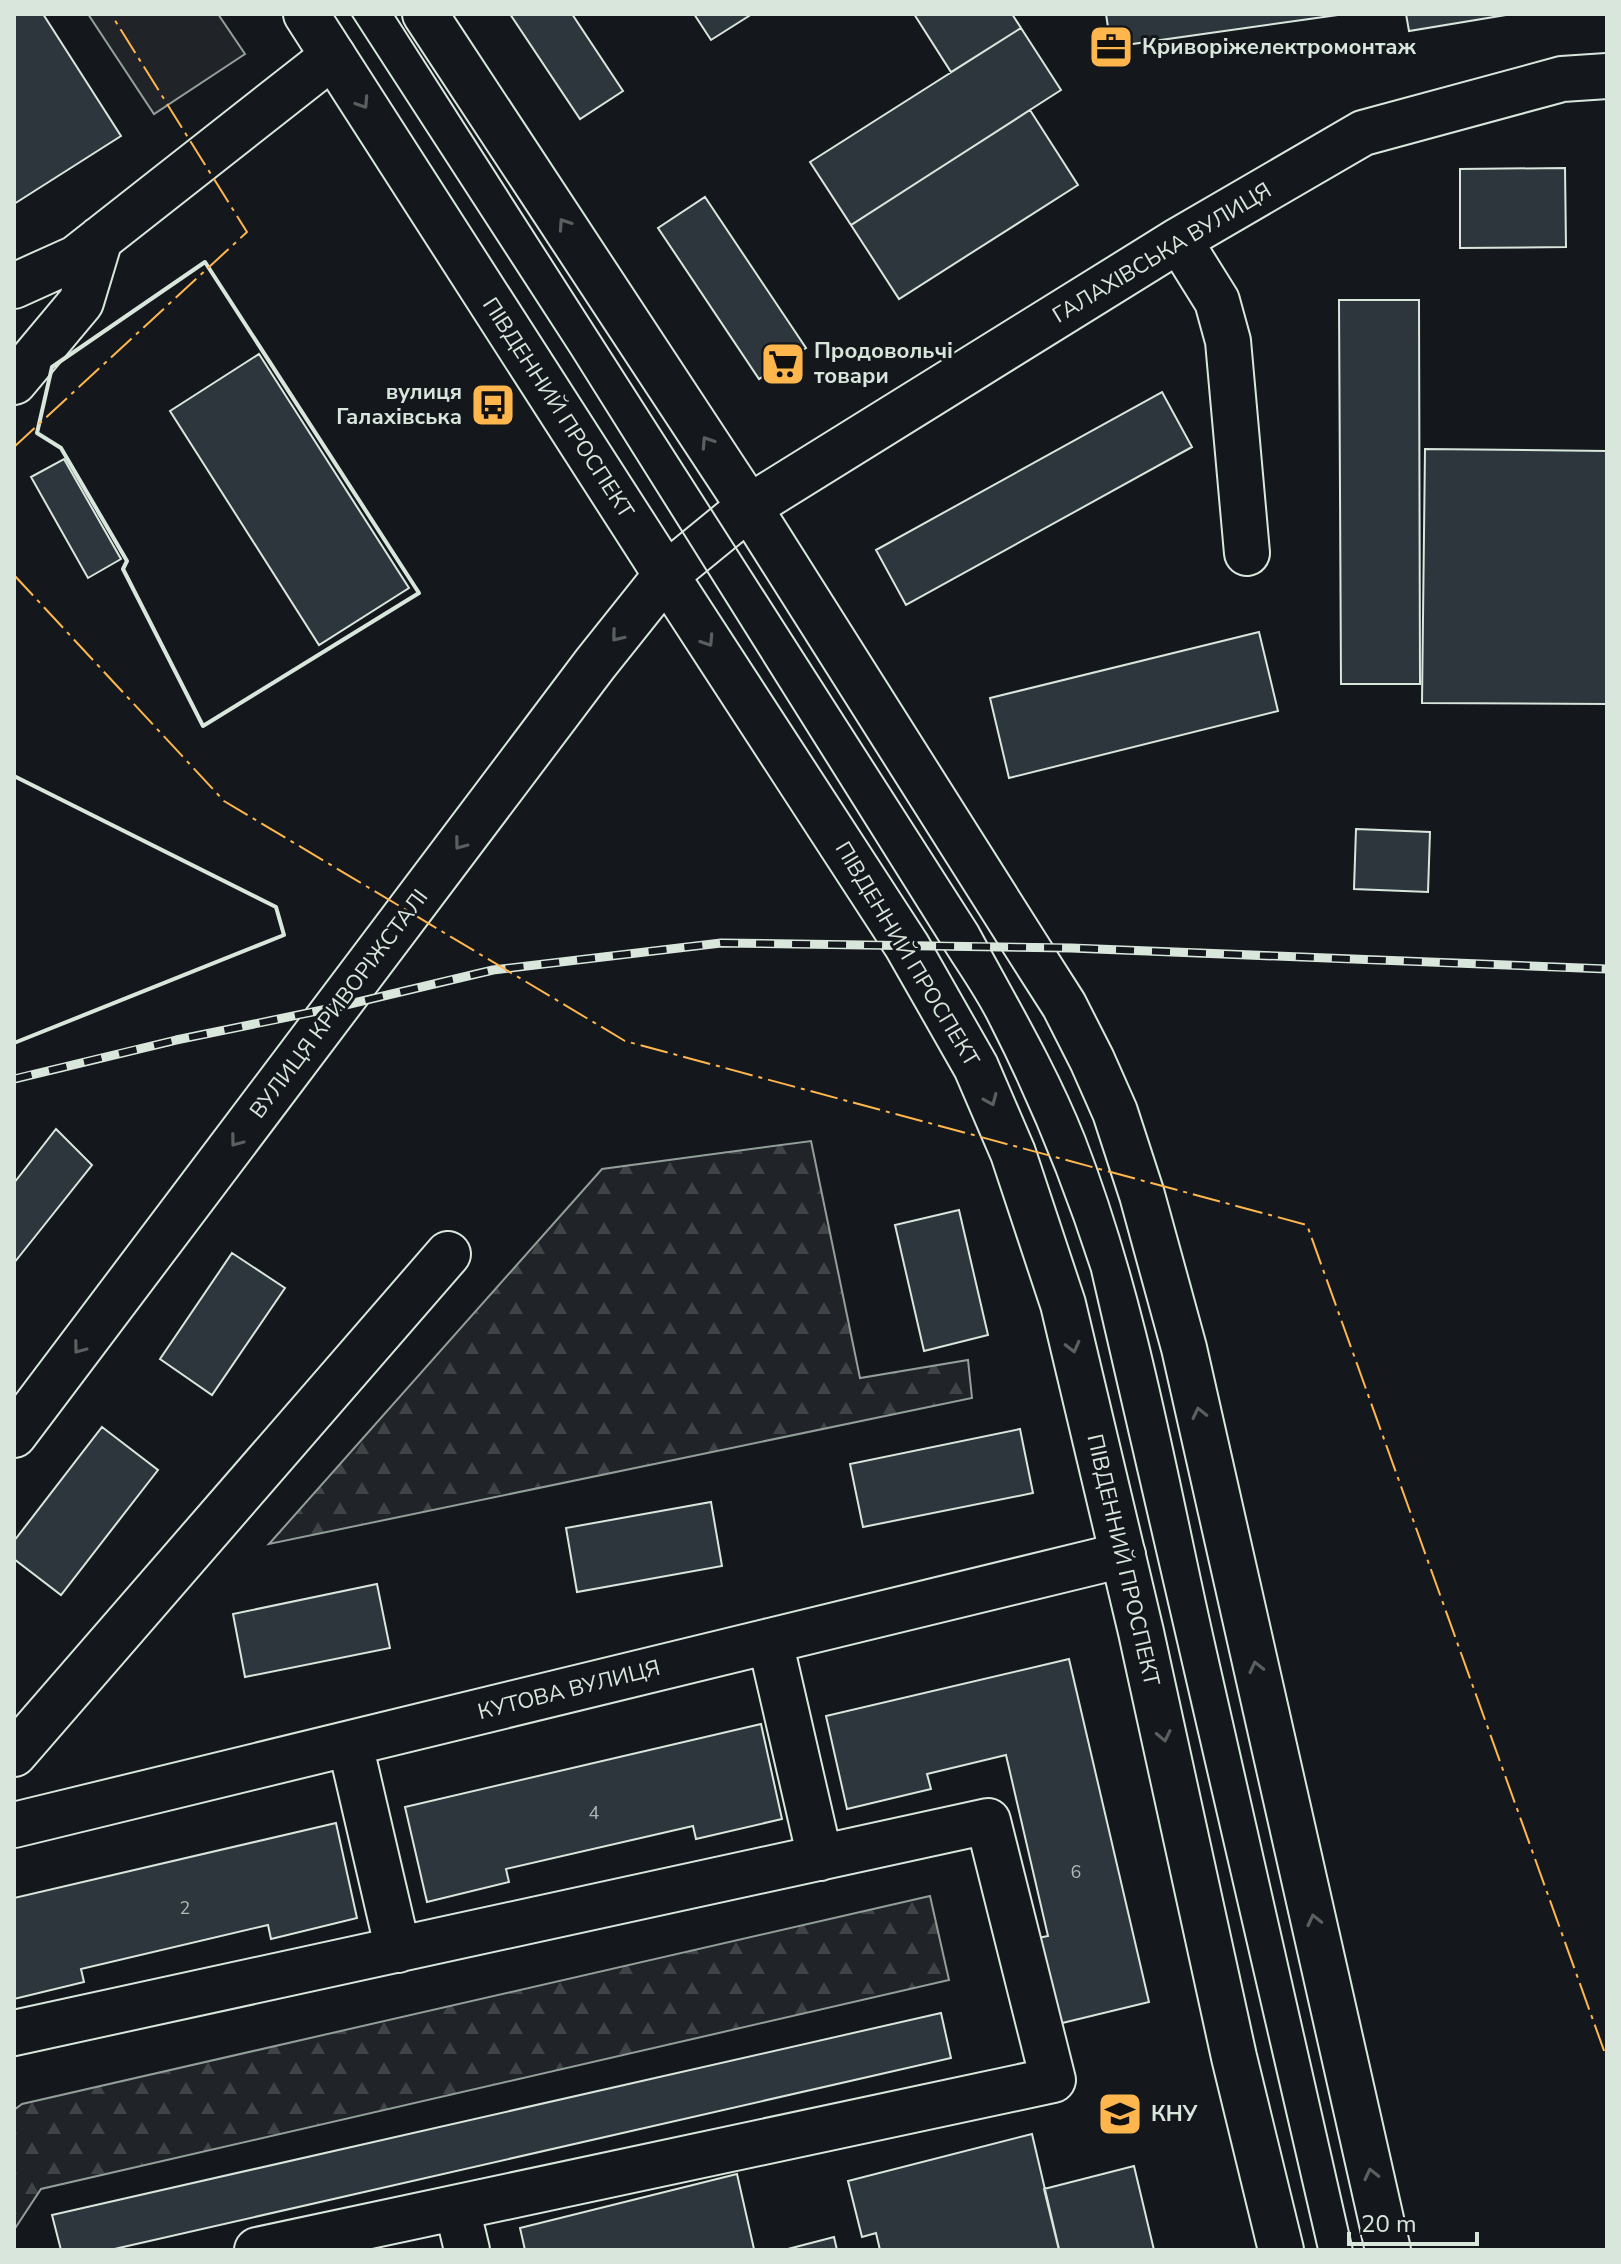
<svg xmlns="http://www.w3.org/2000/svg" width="1621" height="2264" viewBox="0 0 1621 2264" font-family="'Nunito Sans',sans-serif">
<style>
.grass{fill:#202428;stroke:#939e99;stroke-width:2}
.forest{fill:url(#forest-firs);stroke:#939e99;stroke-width:2}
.building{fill:#2c363c;stroke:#d8e6dc;stroke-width:2}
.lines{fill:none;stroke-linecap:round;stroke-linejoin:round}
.minor-casing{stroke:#d8e6dc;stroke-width:48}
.major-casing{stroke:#d8e6dc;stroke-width:48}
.minor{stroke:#14181c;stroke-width:44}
.major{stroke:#14181c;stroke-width:44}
.tram{stroke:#d8e6dc;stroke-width:2}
.rail-casing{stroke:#d8e6dc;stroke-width:9}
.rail{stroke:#14181c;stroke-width:6;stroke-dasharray:18;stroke-linecap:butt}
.wall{stroke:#d8e6dc;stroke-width:4}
.power{stroke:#ffb74d;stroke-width:2;stroke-dasharray:28 6 4 6;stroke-linecap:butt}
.oneway{stroke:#59605f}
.labels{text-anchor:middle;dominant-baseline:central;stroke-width:6;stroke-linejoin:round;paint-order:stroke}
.number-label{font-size:18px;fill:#adbab4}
.poi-label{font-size:22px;font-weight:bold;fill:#d8e6dc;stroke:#14181c;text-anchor:start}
.street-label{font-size:22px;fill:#d8e6dc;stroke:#14181c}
</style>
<defs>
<pattern id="forest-firs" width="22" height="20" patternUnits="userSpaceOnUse" patternTransform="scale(2)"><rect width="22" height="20" fill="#202428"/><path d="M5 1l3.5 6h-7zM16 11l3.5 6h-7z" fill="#404447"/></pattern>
</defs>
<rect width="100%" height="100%" fill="#14181c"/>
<!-- grass -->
<path class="grass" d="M 88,14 L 218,14 L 245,54 L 154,114 Z"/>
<!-- forest -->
<path class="forest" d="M 811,1141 L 860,1378 L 968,1360 L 972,1398 L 269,1544 L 602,1169 Z
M 930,1896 L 949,1980 L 41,2189 L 14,2230 L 14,2110 L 22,2104 Z"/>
<!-- building -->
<path class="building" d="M 14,14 L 43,14 L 121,136 L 14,204 Z
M 510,14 L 572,14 L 623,91 L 580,119 Z
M 694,14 L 752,14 L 711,40 Z
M 914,14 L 1012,14 L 1021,28 L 951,72 Z
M 1106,14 L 1345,14 L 1111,47 Z
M 1406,14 L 1512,14 L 1409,31 Z
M 1021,28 L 1061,90 L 851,225 L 810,162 Z
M 1030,110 L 1078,185 L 899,299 L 851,225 Z
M 1565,168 L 1566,247 L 1460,248 L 1460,169 Z
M 705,197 L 806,348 L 759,379 L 658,228 Z
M 1339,300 L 1419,300 L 1420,684 L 1341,684 Z
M 259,354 L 409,588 L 319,645 L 170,411 Z
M 1162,392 L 1192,447 L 906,605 L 876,550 Z
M 1425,449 L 1607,451 L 1607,704 L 1422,703 Z
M 64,459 L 121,559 L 88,578 L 31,477 Z
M 1259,632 L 1278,711 L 1009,778 L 990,698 Z
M 1356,829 L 1430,832 L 1428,892 L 1354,889 Z
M 56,1129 L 92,1165 L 14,1263 L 14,1183 Z
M 959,1210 L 988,1335 L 924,1351 L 895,1225 Z
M 232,1253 L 285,1288 L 212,1395 L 160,1359 Z
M 102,1427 L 158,1470 L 61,1595 L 14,1559 L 14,1541 Z
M 1020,1429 L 1033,1493 L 863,1527 L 850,1464 Z
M 711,1502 L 722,1566 L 577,1592 L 566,1528 Z
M 377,1584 L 390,1648 L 245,1677 L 233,1614 Z
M 1069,1659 L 1149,2002 L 1054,2025 L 1033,1939 L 1048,1936 L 1006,1755 L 927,1774 L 931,1789 L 847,1809 L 826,1716 Z
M 761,1724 L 782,1819 L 696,1839 L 693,1826 L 506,1869 L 509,1882 L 427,1902 L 405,1807 Z
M 336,1823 L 357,1918 L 271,1939 L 268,1925 L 81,1969 L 84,1982 L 14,1999 L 14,1898 Z
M 941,2013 L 951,2058 L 110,2250 L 61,2250 L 52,2215 Z
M 1032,2134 L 1059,2249 L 880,2250 L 876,2233 L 862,2237 L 848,2181 Z
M 1134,2166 L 1154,2250 L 1059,2250 L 1044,2189 Z
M 737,2174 L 754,2249 L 525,2250 L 520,2228 Z
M 834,2237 L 837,2250 L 784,2250 Z"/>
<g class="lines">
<!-- minor casing -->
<g class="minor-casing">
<path id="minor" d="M 1179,240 L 1217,301 L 1228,341 L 1247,553
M 14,286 L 76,258 L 333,56
M 14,382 L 81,302 L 100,239
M 749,507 L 1179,240 L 1363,133 L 1562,79 L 1607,76
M 770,1641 L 820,1858
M 350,1744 L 398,1950
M 14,1754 L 448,1254
M 14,1825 L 1123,1555
M 14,2033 L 988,1821 L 1053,2080 L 257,2250
M 457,2208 L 467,2250"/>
</g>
<!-- major casing -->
<g class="major-casing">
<path id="major" d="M 306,14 L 666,575 L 907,946 L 976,1067 L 1013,1153 L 1063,1304 L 1141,1632 L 1234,2057 L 1281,2250
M 425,14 L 749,507 L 1027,947 L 1064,1005 L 1092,1060 L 1115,1112 L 1142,1195 L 1184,1348 L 1388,2250
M 14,1435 L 595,664 L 666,575 L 749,507"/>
</g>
<!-- minor -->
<use href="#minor" class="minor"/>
<!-- major -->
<use href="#major" class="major"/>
<!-- tram -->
<path class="tram" d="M 351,14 L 571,354 L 942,946 C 958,972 977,998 990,1025 C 1031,1105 1064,1187 1091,1271 L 1318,2250
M 394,14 L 978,926 C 1015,995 1056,1063 1085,1136 C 1149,1301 1177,1476 1216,1647 C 1262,1848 1308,2049 1353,2250"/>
<!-- rail casing -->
<g class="rail-casing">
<path id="rail" d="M 14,1079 L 176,1040 L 337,1007 L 493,970 L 721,943 L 1071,948 L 1607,969"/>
</g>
<!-- rail -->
<use href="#rail" class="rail"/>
<!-- wall -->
<path class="wall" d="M 205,262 L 419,593 L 203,726 L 123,569 L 127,561 L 61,448 L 37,433 L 52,367 Z
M 14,776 L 276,907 L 284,935 L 14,1043"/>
<!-- power -->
<path class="power" d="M 14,447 L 247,232 L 111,14
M 14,575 L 224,801 L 625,1041 L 1307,1225 L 1607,2059"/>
</g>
<!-- one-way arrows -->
<defs><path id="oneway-chevron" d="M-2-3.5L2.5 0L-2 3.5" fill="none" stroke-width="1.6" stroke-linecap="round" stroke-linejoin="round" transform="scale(2)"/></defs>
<g class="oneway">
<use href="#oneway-chevron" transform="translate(363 103) rotate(57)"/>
<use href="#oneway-chevron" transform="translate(564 224) rotate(-124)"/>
<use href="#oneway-chevron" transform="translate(707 442) rotate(-123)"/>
<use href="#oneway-chevron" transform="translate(617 636) rotate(129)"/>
<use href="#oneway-chevron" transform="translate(708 641) rotate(57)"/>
<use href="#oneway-chevron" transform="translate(460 844) rotate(127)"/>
<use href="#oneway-chevron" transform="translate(991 1100) rotate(67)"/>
<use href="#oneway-chevron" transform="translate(236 1141) rotate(127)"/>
<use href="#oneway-chevron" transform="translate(1073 1347) rotate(76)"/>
<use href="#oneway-chevron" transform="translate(79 1348) rotate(127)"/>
<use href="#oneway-chevron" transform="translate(1199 1413) rotate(-103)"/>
<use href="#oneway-chevron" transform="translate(1256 1667) rotate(-103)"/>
<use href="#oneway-chevron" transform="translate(1164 1736) rotate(78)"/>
<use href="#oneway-chevron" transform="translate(1314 1920) rotate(-103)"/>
<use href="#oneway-chevron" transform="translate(1371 2174) rotate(-103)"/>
</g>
<!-- icons -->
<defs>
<g id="office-square" transform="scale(2.3)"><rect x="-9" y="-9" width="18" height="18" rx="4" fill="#ffb74d" stroke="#14181c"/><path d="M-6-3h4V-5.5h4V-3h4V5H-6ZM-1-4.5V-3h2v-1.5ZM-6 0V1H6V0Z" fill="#111"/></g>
<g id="supermarket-square" transform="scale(2.3)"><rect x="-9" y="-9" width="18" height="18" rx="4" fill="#ffb74d" stroke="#14181c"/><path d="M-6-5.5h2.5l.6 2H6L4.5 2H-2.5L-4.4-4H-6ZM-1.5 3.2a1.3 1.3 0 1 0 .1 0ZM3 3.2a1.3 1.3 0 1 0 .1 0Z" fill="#111"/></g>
<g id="bus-square" transform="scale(2.3)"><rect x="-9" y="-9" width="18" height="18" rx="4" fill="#ffb74d" stroke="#14181c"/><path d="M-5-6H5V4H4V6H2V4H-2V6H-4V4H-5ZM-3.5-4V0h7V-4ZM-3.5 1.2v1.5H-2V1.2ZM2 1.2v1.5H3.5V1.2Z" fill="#111"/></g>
<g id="university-square" transform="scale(2.3)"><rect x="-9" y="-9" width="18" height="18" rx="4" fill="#ffb74d" stroke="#14181c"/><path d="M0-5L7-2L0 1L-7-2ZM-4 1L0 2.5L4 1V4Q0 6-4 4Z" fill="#111"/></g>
</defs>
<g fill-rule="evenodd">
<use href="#office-square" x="1111" y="47"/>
<use href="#supermarket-square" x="783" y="364"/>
<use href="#bus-square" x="493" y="405"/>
<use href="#university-square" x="1120" y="2114"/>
</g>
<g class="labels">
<!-- number labels -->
<g class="number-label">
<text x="594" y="1813">4</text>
<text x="1076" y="1872">6</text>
<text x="185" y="1908">2</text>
</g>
<!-- poi labels -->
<g class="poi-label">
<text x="1142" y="47">Криворіжелектромонтаж</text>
<text x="814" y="351">Продовольчі<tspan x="814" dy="25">товари</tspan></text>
<text x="462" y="392" text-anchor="end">вулиця<tspan x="462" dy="25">Галахівська</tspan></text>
<text x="1151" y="2114">КНУ</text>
</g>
<!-- street labels -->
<g class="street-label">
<text transform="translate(1162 253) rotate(-31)">ГАЛАХІВСЬКА ВУЛИЦЯ</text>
<text transform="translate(558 408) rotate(57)">ПІВДЕННИЙ ПРОСПЕКТ</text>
<text transform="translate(907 954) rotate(59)">ПІВДЕННИЙ ПРОСПЕКТ</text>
<text transform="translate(339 1004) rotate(-53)">ВУЛИЦЯ КРИВОРІЖСТАЛІ</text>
<text transform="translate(1123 1560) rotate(77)">ПІВДЕННИЙ ПРОСПЕКТ</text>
<text transform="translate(569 1690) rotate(-14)">КУТОВА ВУЛИЦЯ</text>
</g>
</g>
<!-- border -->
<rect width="1621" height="2264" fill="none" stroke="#d8e6dc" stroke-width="32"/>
<!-- scale -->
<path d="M1349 2232v12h128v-12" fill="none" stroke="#d8e6dc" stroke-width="4"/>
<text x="1361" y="2232" font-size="24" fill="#d8e6dc" stroke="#14181c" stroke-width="6" paint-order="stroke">20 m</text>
</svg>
